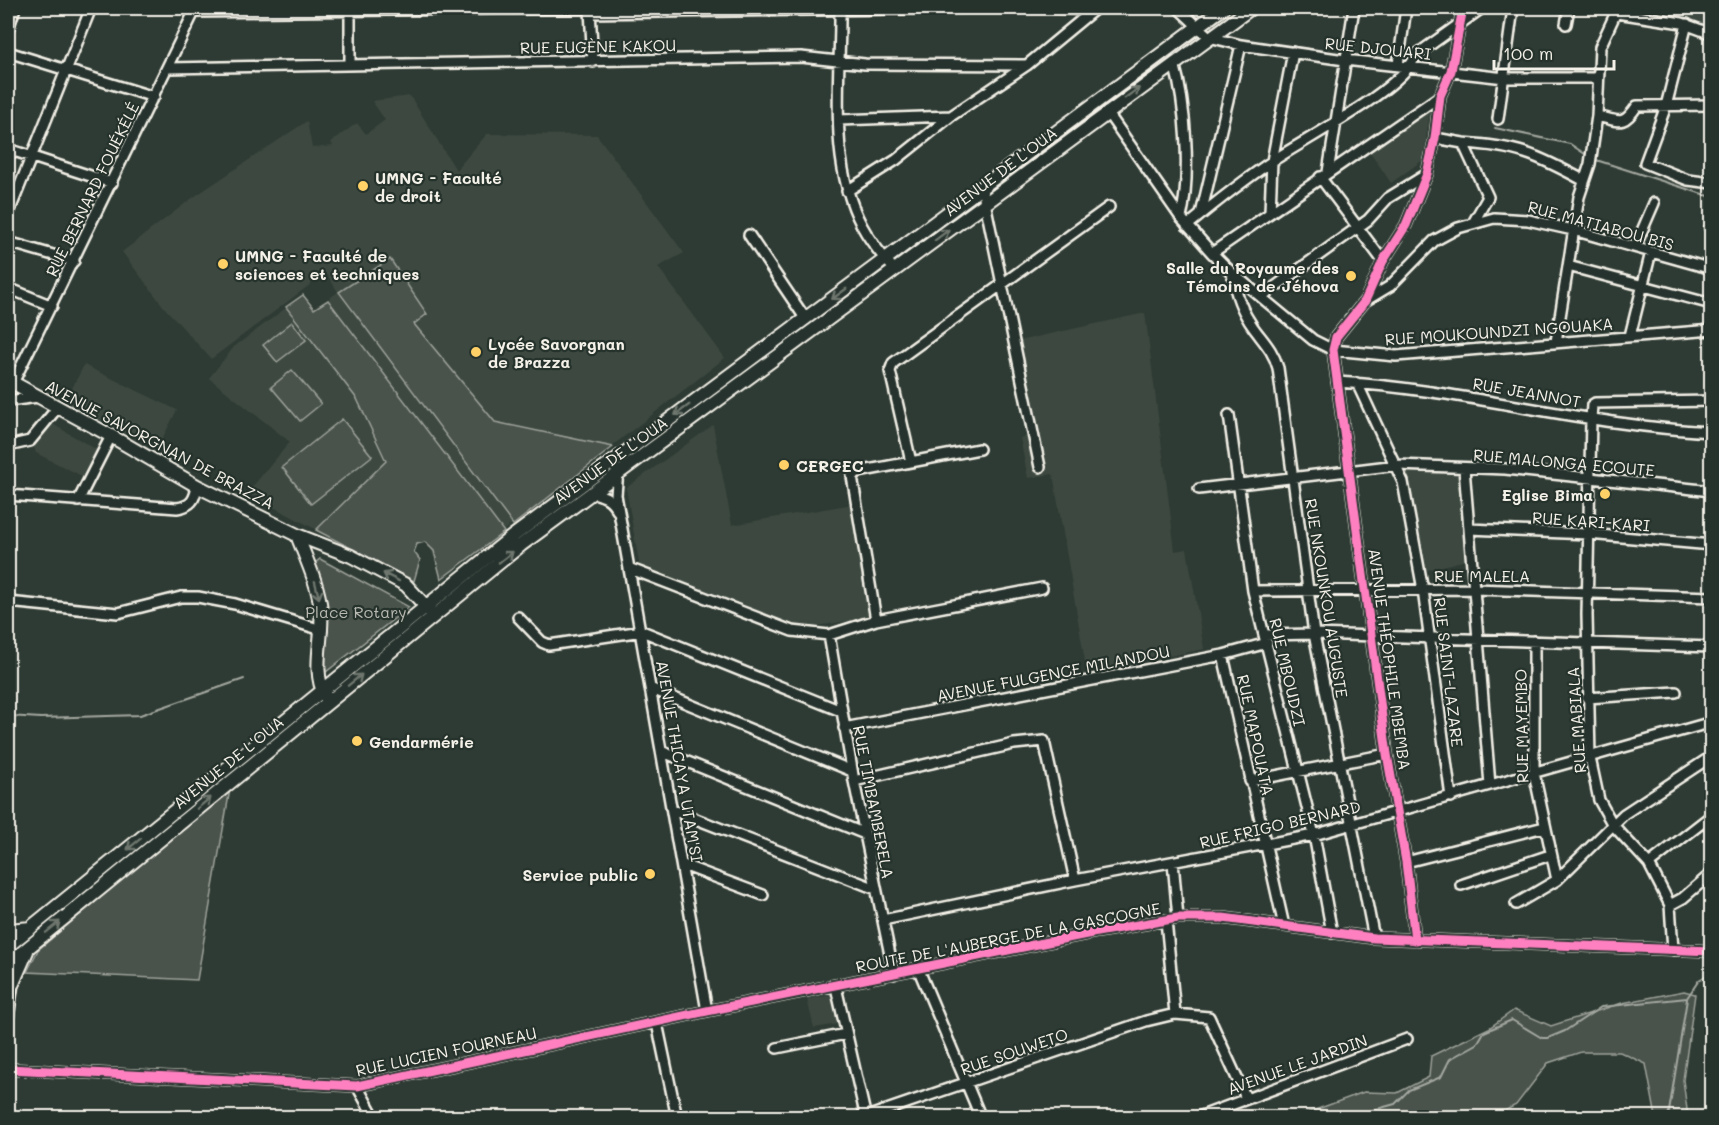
<svg xmlns="http://www.w3.org/2000/svg" width="1719" height="1125" viewBox="0 0 1719 1125" font-family="Mali,sans-serif">
<style>
.built{fill:#3c4841}
.green{fill:#48524c;stroke:#9ea29a;stroke-width:1.5}
.lines{fill:none;stroke-linecap:round;stroke-linejoin:round}
.stream{stroke:#a4a8a0;stroke-width:2}
.minor-casing{stroke:#f4f1e8;stroke-width:14}
.major-casing{stroke:#f4f1e8;stroke-width:16}
.minor{stroke:#26332d;stroke-width:9}
.major{stroke:#26332d;stroke-width:12}
.cycleway-casing{stroke:#26332d;stroke-width:13}
.cycleway{stroke:#ff80c0;stroke-width:9}
.oneway{stroke:#6e766e}
.poi-dot{fill:#ffd166;stroke:#26332d;stroke-width:2}
.labels{text-anchor:middle;dominant-baseline:central;stroke-width:4.5;stroke-linejoin:round;paint-order:stroke}
.street-label{font-size:16px;fill:#f4f1e8;stroke:#26332d}
.poi-label{font-size:16px;font-weight:bold;fill:#f4f1e8;stroke:#26332d;text-anchor:start}
.park-label{font-size:16px;fill:#b8b9b1;stroke:#26332d}
</style>
<rect width="100%" height="100%" fill="#2e3b34"/>
<filter id="ink" filterUnits="userSpaceOnUse"><feTurbulence type="fractalNoise" baseFrequency=".0167" numOctaves="2"/><feDisplacementMap in="SourceGraphic" scale="12" xChannelSelector="R" yChannelSelector="G"/><feConvolveMatrix kernelMatrix="1 2 1 2 8 2 1 2 1" color-interpolation-filters="sRGB"/></filter>
<g filter="url(#ink)">
<!-- built -->
<path class="built" d="M 1628,8 L 1711,8 L 1711,27 L 1696,20 Z
M 410,96 L 456,170 L 487,134 L 597,135 L 684,253 L 658,267 L 725,358 L 441,579 L 430,546 L 425,542 L 417,544 L 414,552 L 420,560 L 414,581 L 247,493 L 290,442 L 209,378 L 234,347 L 303,295 L 314,309 L 338,292 L 327,275 L 323,275 L 211,359 L 164,307 L 122,252 L 191,199 L 307,121 L 312,148 L 333,146 L 331,142 L 357,123 L 366,134 L 385,120 L 372,101 Z
M 1431,104 L 1423,160 L 1391,183 L 1367,147 Z
M 1145,313 L 1175,551 L 1187,549 L 1204,649 L 1087,673 L 1053,474 L 1028,478 L 1020,438 L 1032,435 L 1014,342 Z
M 84,365 L 177,410 L 157,449 L 65,402 Z
M 49,422 L 99,451 L 86,478 L 36,453 L 34,447 Z
M 713,425 L 732,525 L 853,504 L 872,617 L 792,630 L 747,606 L 640,568 L 626,488 Z
M 1408,471 L 1461,471 L 1470,559 L 1423,571 L 1406,475 Z
M 832,995 L 838,1024 L 814,1028 L 807,999 Z"/>
<!-- green -->
<path class="green" d="M 390,259 L 427,314 L 414,324 L 495,422 L 613,447 L 513,525 L 339,292 Z
M 303,295 L 314,309 L 328,300 L 504,532 L 441,579 L 434,551 L 425,542 L 417,544 L 414,552 L 420,560 L 414,581 L 316,530 L 386,461 L 357,399 L 286,307 Z
M 292,322 L 306,340 L 277,362 L 263,345 Z
M 292,370 L 321,404 L 300,421 L 271,387 Z
M 342,419 L 372,456 L 311,504 L 282,467 Z
M 320,559 L 409,607 L 322,675 C 325,637 328,600 314,564 Z
M 230,789 L 197,980 L 27,972 L 38,950 Z
M 1684,991 L 1695,994 L 1683,1080 L 1688,1117 L 1656,1117 L 1646,1064 L 1620,1052 L 1581,1052 L 1548,1063 L 1516,1105 L 1493,1117 L 1296,1117 L 1364,1092 L 1397,1093 L 1429,1077 L 1431,1056 L 1489,1028 L 1514,1010 L 1551,1026 L 1622,1003 Z"/>
<g class="lines">
<!-- stream -->
<path class="stream" d="M 1495,128 L 1570,144 L 1588,156
M 1593,159 L 1712,197
M 8,716 L 41,718 L 140,715 L 244,679
M 1363,1118 L 1370,1111 L 1395,1104 L 1409,1090 L 1441,1077 L 1450,1059 L 1477,1044 L 1484,1032 L 1512,1020 L 1542,1038 L 1548,1038 L 1565,1031 L 1601,1007 L 1687,998 L 1699,980 L 1712,972
M 1668,1118 L 1687,999"/>
<!-- minor casing -->
<g class="minor-casing">
<path id="minor" d="M 840,8 C 841,79 827,161 862,226 C 870,241 883,257 895,270
M 1056,8 L 1093,10
M 1178,8 L 1209,37 L 1241,45 L 1345,60 L 1505,78 L 1598,78
M 1618,8 L 1600,47 L 1597,116 C 1619,121 1623,127 1637,106 L 1712,105
M 590,10 L 593,62
M 194,12 L 590,8
M 590,13 L 967,8
M 1617,13 L 1682,23 L 1712,34
M 1566,24 L 1569,8
M 1687,24 L 1666,106 L 1645,163 L 1688,180 L 1712,183
M 8,30 L 15,8
M 8,52 L 154,97
M 350,63 L 350,8
M 1174,63 C 1186,105 1191,175 1181,218
M 1398,65 L 1406,8
M 168,68 L 801,57 L 865,64 L 1027,65
M 1107,112 L 1181,218 L 1212,253 L 1232,273 L 1313,340 L 1333,350 L 1396,356 L 1712,330
M 1498,119 L 1513,8
M 839,120 L 951,116
M 1435,138 L 1463,143 L 1488,197 L 1473,223
M 1463,143 C 1517,146 1537,155 1583,180
M 8,149 L 112,183
M 1328,172 L 1354,8
M 1320,177 L 1383,261
M 982,188 L 1040,467
M 847,191 L 896,160 L 951,116 L 1027,65 L 1096,8
M 1270,212 L 1272,161 L 1293,52
M 1201,214 L 1241,45
M 8,215 L 91,8
M 1187,226 C 1215,203 1244,180 1274,160 C 1307,138 1403,89 1416,55 L 1482,8
M 1710,228 L 1712,227
M 749,235 L 805,318
M 8,242 L 74,261
M 1635,247 L 1654,203
M 1212,253 L 1440,96
M 1568,266 L 1704,302
M 1232,273 C 1235,293 1241,310 1253,327 C 1263,341 1273,350 1278,368 L 1314,634 L 1374,938
M 8,288 L 52,306
M 1262,296 L 1368,220 L 1388,198 L 1427,174
M 1365,301 L 1390,286 L 1434,241 L 1458,228 L 1494,218 L 1528,220 L 1573,230 L 1712,269
M 1630,336 L 1651,252
M 1556,342 L 1579,197 L 1590,164 L 1597,116
M 1337,382 C 1463,389 1585,426 1712,432
M 13,383 L 196,8
M 1357,383 L 1403,482 L 1423,590 L 1451,797
M 8,401 L 38,397
M 1229,415 L 1253,591 L 1314,835 L 1332,933
M 8,446 L 30,441 L 58,407
M 911,462 L 890,371 L 893,363 L 1109,207
M 1464,468 L 1490,785
M 618,470 L 616,495 L 707,1011
M 1199,489 L 1397,465 L 1505,469 L 1712,491
M 591,492 C 603,496 611,497 617,510
M 8,495 L 177,508 C 191,506 195,500 197,486
M 78,501 L 111,436
M 1469,529 L 1588,534 L 1712,545
M 631,569 L 792,631 L 829,635 L 876,620 L 1042,588
M 1253,591 L 1474,589 L 1712,597
M 8,602 L 118,613 L 181,597 L 198,597 L 235,604 L 322,630
M 518,617 L 542,642 L 549,645 L 642,631 L 841,711
M 876,620 L 852,476 L 858,472 L 979,449
M 829,635 L 854,781 L 894,974
M 1264,635 L 1314,634 L 1712,647
M 1534,641 L 1534,773 L 1557,880
M 1223,655 L 1284,926
M 652,689 L 852,771
M 1587,698 L 1676,692
M 844,728 L 1223,655 L 1267,643
M 663,752 L 865,834
M 854,781 L 1014,744 L 1044,741 L 1075,880
M 1250,781 L 1387,754
M 673,810 L 876,889
M 1173,862 L 1178,918
M 1406,862 L 1544,827
M 1649,864 L 1712,815
M 683,865 L 763,895
M 1461,885 L 1550,855
M 1516,904 L 1557,880 L 1624,814 L 1712,756
M 1670,905 L 1683,898 L 1712,873
M 883,920 L 1075,880 L 1314,835 L 1712,722
M 1166,920 L 1175,1014
M 1415,940 L 1406,862 L 1387,754 L 1333,350 L 1336,337 L 1365,301 L 1383,261 L 1406,225 L 1427,174 L 1435,138 L 1440,96 L 1451,71 L 1463,8
M 1673,950 L 1670,905 L 1649,864 L 1613,825 L 1599,800 L 1590,758 L 1587,615 L 1591,419 L 1592,405 L 1595,403 L 1712,401
M 8,957 L 11,961 L 13,983 L 8,1019
M 918,968 L 981,1118
M 836,987 L 866,1118
M 657,1023 L 677,1118
M 777,1048 L 846,1034
M 8,1069 L 357,1086 L 707,1011 L 1097,932 L 1178,918 L 1223,918 L 1374,938 L 1712,951
M 357,1086 L 375,1118
M 863,1118 L 1146,1021 L 1175,1014 L 1209,1017 L 1246,1098
M 1196,1118 L 1407,1039"/>
</g>
<!-- major casing -->
<g class="major-casing">
<path id="major" d="M 8,380 L 111,436 L 197,486 L 297,535 L 351,556 L 406,585 L 430,611
M 297,535 C 306,559 318,583 321,610 C 324,638 311,669 325,696
M 8,930 L 31,928
M 8,946 L 513,536 L 1223,8
M 8,964 L 521,545 L 1251,8
M 13,983 L 27,951"/>
</g>
<!-- minor -->
<use href="#minor" class="minor"/>
<!-- major -->
<use href="#major" class="major"/>
<!-- cycleway casing -->
<g class="cycleway-casing">
<path id="cycleway" d="M 1415,940 L 1406,862 L 1387,754 L 1333,350 L 1336,337 L 1365,301 L 1383,261 L 1406,225 L 1427,174 L 1435,138 L 1440,96 L 1451,71 L 1463,8
M 8,1069 L 357,1086 L 707,1011 L 1097,932 L 1178,918 L 1223,918 L 1374,938 L 1712,951"/>
</g>
<!-- cycleway -->
<use href="#cycleway" class="cycleway"/>
</g>
<!-- one-way arrows -->
<defs><path id="oneway-shaft" d="M-6 0H5M1.5-3L5.5 0L1.5 3" fill="none" stroke-width="1.6" stroke-linecap="round" stroke-linejoin="round" transform="scale(1.5)"/></defs>
<g class="oneway">
<use href="#oneway-shaft" transform="translate(1132 93) rotate(-36)"/>
<use href="#oneway-shaft" transform="translate(942 235) rotate(-37)"/>
<use href="#oneway-shaft" transform="translate(839 294) rotate(144)"/>
<use href="#oneway-shaft" transform="translate(682 410) rotate(144)"/>
<use href="#oneway-shaft" transform="translate(506 557) rotate(-38)"/>
<use href="#oneway-shaft" transform="translate(391 577) rotate(-153)"/>
<use href="#oneway-shaft" transform="translate(317 590) rotate(76)"/>
<use href="#oneway-shaft" transform="translate(355 680) rotate(-39)"/>
<use href="#oneway-shaft" transform="translate(204 803) rotate(-39)"/>
<use href="#oneway-shaft" transform="translate(134 844) rotate(141)"/>
<use href="#oneway-shaft" transform="translate(53 927) rotate(-39)"/>
</g>
</g>
<!-- markers -->
<g class="poi-dot">
<circle cx="363" cy="186" r="6"/>
<circle cx="223" cy="264" r="6"/>
<circle cx="1351" cy="276" r="6"/>
<circle cx="476" cy="352" r="6"/>
<circle cx="784" cy="465" r="6"/>
<circle cx="1605" cy="494" r="6"/>
<circle cx="357" cy="741" r="6"/>
<circle cx="650" cy="874" r="6"/>
</g>
<g class="labels">
<!-- street labels -->
<g class="street-label">
<text transform="translate(598 46) rotate(-1)">RUE EUGÈNE KAKOU</text>
<text transform="translate(1378 48) rotate(6)">RUE DJOUARI</text>
<text transform="translate(1000 171) rotate(-37)">AVENUE DE L'OUA</text>
<text transform="translate(92 189) rotate(-64)">RUE BERNARD FOUÉKÉLÉ</text>
<text transform="translate(1601 225) rotate(15)">RUE MATIABOU BIS</text>
<text transform="translate(1499 331) rotate(-4)">RUE MOUKOUNDZI NGOUAKA</text>
<text transform="translate(1527 392) rotate(10)">RUE JEANNOT</text>
<text transform="translate(160 444) rotate(28)">AVENUE SAVORGNAN DE BRAZZA</text>
<text transform="translate(610 460) rotate(-36)">AVENUE DE L'OUA</text>
<text transform="translate(1564 462) rotate(5)">RUE MALONGA ECOUTE</text>
<text transform="translate(1591 521) rotate(4)">RUE KARI-KARI</text>
<text x="1482" y="575">RUE MALELA</text>
<text transform="translate(1327 598) rotate(81)">RUE NKOUNKOU AUGUSTE</text>
<text transform="translate(1390 659) rotate(82)">AVENUE THÉOPHILE MBEMBA</text>
<text transform="translate(1288 672) rotate(77)">RUE MBOUDZI</text>
<text transform="translate(1449 672) rotate(83)">RUE SAINT-LAZARE</text>
<text transform="translate(1053 673) rotate(-11)">AVENUE FULGENCE MILANDOU</text>
<text transform="translate(1576 720) rotate(-94)">RUE MABIALA</text>
<text transform="translate(1521 726) rotate(-91)">RUE MAYEMBO</text>
<text transform="translate(1256 735) rotate(78)">RUE MAPOUATA</text>
<text transform="translate(680 761) rotate(80)">AVENUE THICAYA UTAM'SI</text>
<text transform="translate(228 762) rotate(-39)">AVENUE DE L'OUA</text>
<text transform="translate(874 802) rotate(79)">RUE TIMBAMBERELA</text>
<text transform="translate(1280 824) rotate(-13)">RUE FRIGO BERNARD</text>
<text transform="translate(1008 937) rotate(-11)">ROUTE DE L'AUBERGE DE LA GASCOGNE</text>
<text transform="translate(446 1051) rotate(-12)">RUE LUCIEN FOURNEAU</text>
<text transform="translate(1014 1051) rotate(-19)">RUE SOUWETO</text>
<text transform="translate(1297 1064) rotate(-20)">AVENUE LE JARDIN</text>
</g>
<!-- poi labels -->
<g class="poi-label">
<text x="375" y="177">UMNG - Faculté<tspan x="375" dy="18">de droit</tspan></text>
<text x="235" y="255">UMNG - Faculté de<tspan x="235" dy="18">sciences et techniques</tspan></text>
<text x="1339" y="267" text-anchor="end">Salle du Royaume des<tspan x="1339" dy="18">Témoins de Jéhova</tspan></text>
<text x="488" y="343">Lycée Savorgnan<tspan x="488" dy="18">de Brazza</tspan></text>
<text x="796" y="465">CERGEC</text>
<text x="1593" y="494" text-anchor="end">Eglise Bima</text>
<text x="369" y="741">Gendarmérie</text>
<text x="638" y="874" text-anchor="end">Service public</text>
</g>
<!-- park labels -->
<g class="park-label">
<text x="356" y="611">Place Rotary</text>
</g>
</g>
<!-- margin -->
<rect width="1719" height="1125" fill="none" stroke="#26332d" stroke-width="30"/>
<rect x="15" y="15" width="1689" height="1095" fill="none" stroke="#f4f1e8" stroke-width="2" filter="url(#ink)"/>
<!-- scale -->
<path d="M1494 60v9h120v-9" fill="none" stroke="#f4f1e8" stroke-width="3"/>
<text x="1503" y="60" font-size="18" fill="#f4f1e8" stroke="#26332d" stroke-width="4.5" paint-order="stroke">100 m</text>
</svg>
